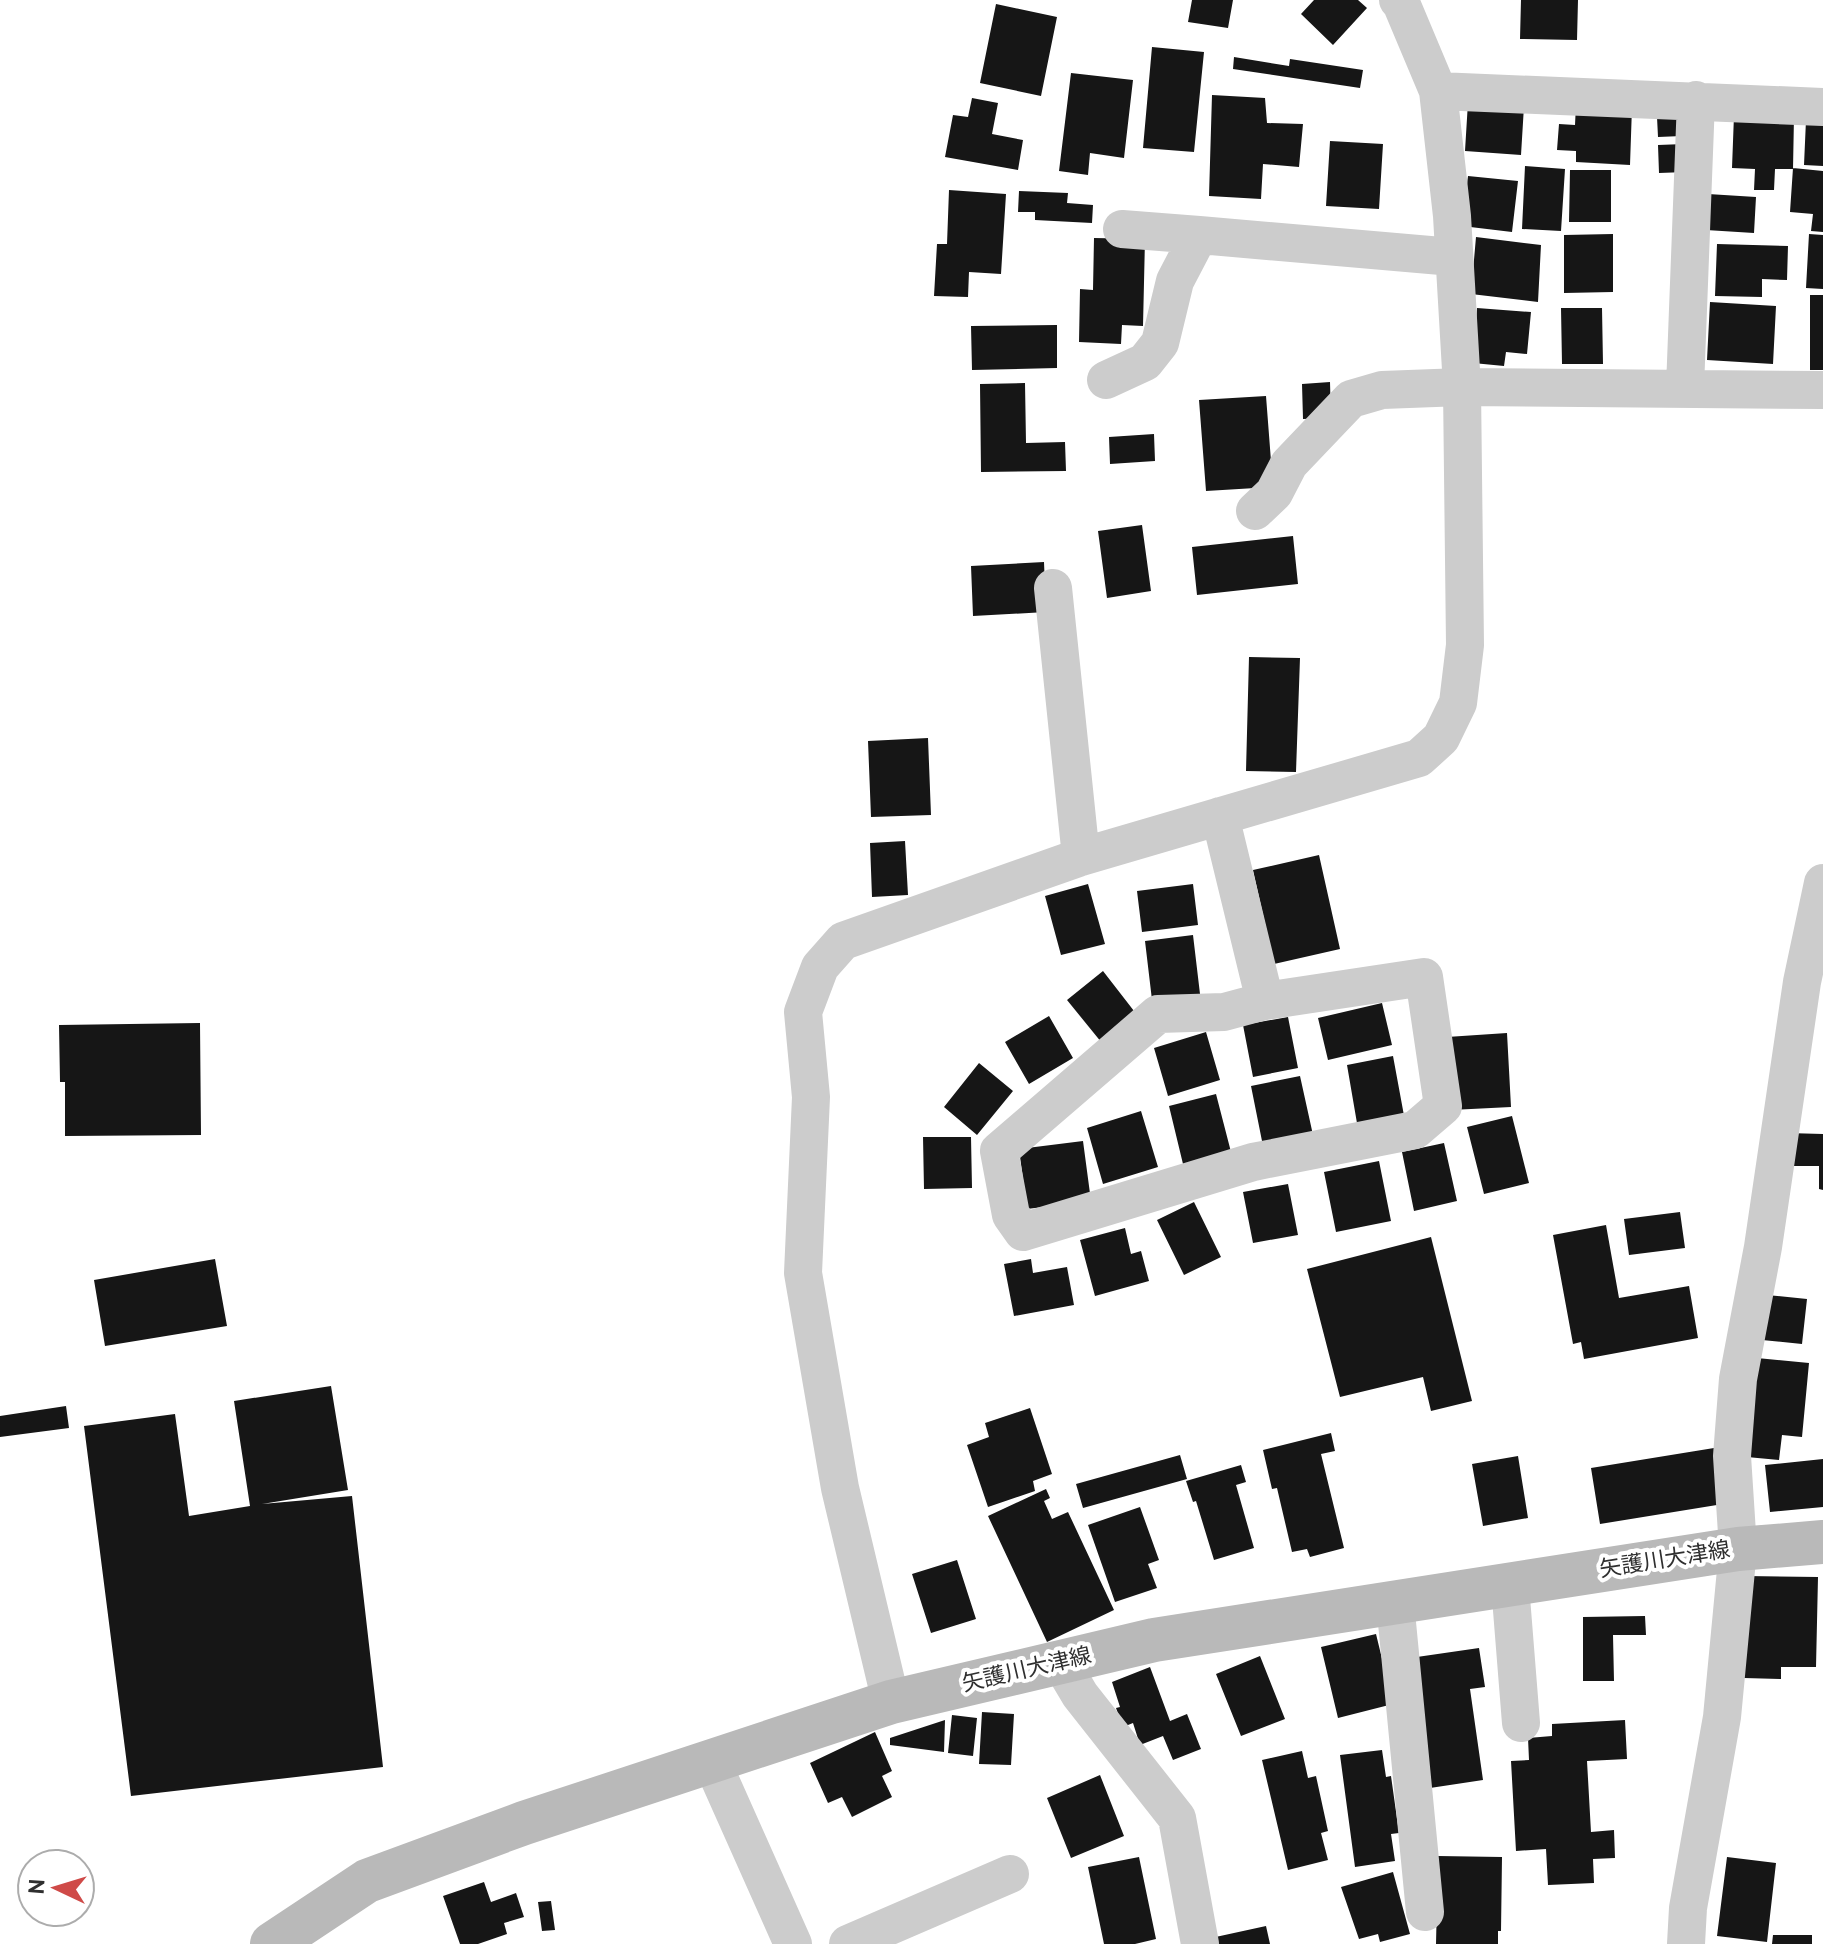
<svg xmlns="http://www.w3.org/2000/svg" width="1823" height="1944" viewBox="0 0 1823 1944" font-family="Overpass,'Noto Sans JP',sans-serif">
<style>
.building{fill:#161616}
.lines{fill:none;stroke-linecap:round;stroke-linejoin:round}
.street{stroke:#ccc;stroke-width:38}
.secondary{stroke:#b9b9b9;stroke-width:44}
.labels{text-anchor:middle;dominant-baseline:central;stroke-width:8;stroke-linejoin:round;paint-order:stroke}
.street-label{font-size:22px;fill:#2f2f2f;stroke:#fff}
</style>
<rect width="100%" height="100%" fill="#fff"/>
<!-- building -->
<path class="building" d="M 1192,0 L 1233,0 L 1228,28 L 1188,22 Z
M 1314,0 L 1358,0 L 1367,8 L 1333,45 L 1301,14 Z
M 1521,0 L 1578,0 L 1577,40 L 1520,39 Z
M 996,4 L 1057,17 L 1041,96 L 980,83 Z
M 1152,47 L 1204,52 L 1194,152 L 1143,148 Z
M 1234,57 L 1289,66 L 1290,59 L 1363,70 L 1360,88 L 1233,69 Z
M 1071,73 L 1133,80 L 1124,158 L 1090,153 L 1088,175 L 1059,171 Z
M 1212,95 L 1265,98 L 1267,123 L 1303,124 L 1299,167 L 1263,164 L 1261,199 L 1209,196 Z
M 972,98 L 998,103 L 992,134 L 1023,140 L 1018,170 L 945,157 L 953,115 L 968,117 Z
M 1468,102 L 1524,106 L 1521,155 L 1465,151 Z
M 1576,104 L 1632,107 L 1630,165 L 1576,162 L 1576,151 L 1557,150 L 1559,124 L 1575,125 Z
M 1734,115 L 1794,116 L 1793,169 L 1775,169 L 1774,190 L 1754,190 L 1755,169 L 1732,168 Z
M 1657,117 L 1681,117 L 1682,136 L 1658,137 Z
M 1806,120 L 1823,121 L 1823,166 L 1804,165 Z
M 1330,141 L 1383,144 L 1379,209 L 1326,206 Z
M 1684,144 L 1686,172 L 1659,173 L 1658,145 Z
M 1525,166 L 1565,169 L 1561,231 L 1522,229 Z
M 1793,168 L 1823,171 L 1823,232 L 1811,231 L 1813,214 L 1790,212 Z
M 1570,170 L 1611,170 L 1611,222 L 1569,222 Z
M 1468,176 L 1518,181 L 1512,232 L 1462,226 Z
M 949,190 L 1006,194 L 1001,274 L 969,272 L 968,297 L 934,296 L 937,244 L 947,244 Z
M 1019,191 L 1068,193 L 1067,203 L 1093,205 L 1092,223 L 1035,220 L 1035,212 L 1018,212 Z
M 1708,194 L 1756,197 L 1754,233 L 1706,230 Z
M 1613,234 L 1613,292 L 1564,293 L 1564,235 Z
M 1809,234 L 1823,235 L 1823,289 L 1806,288 Z
M 1476,237 L 1541,245 L 1538,302 L 1471,294 Z
M 1094,238 L 1145,239 L 1143,326 L 1122,325 L 1121,344 L 1079,342 L 1080,289 L 1093,290 Z
M 1717,244 L 1788,246 L 1787,280 L 1762,279 L 1762,297 L 1715,296 Z
M 1810,295 L 1823,295 L 1823,370 L 1810,370 Z
M 1710,302 L 1776,306 L 1773,364 L 1707,360 Z
M 1477,308 L 1531,312 L 1527,354 L 1506,352 L 1504,366 L 1473,363 Z
M 1561,308 L 1602,308 L 1603,364 L 1562,364 Z
M 1057,325 L 1057,368 L 972,370 L 971,326 Z
M 1330,382 L 1331,418 L 1303,419 L 1302,384 Z
M 1025,383 L 1026,443 L 1065,442 L 1066,471 L 981,472 L 980,384 Z
M 1266,396 L 1273,487 L 1206,491 L 1199,400 Z
M 1154,434 L 1155,461 L 1110,464 L 1109,437 Z
M 1142,525 L 1151,591 L 1107,598 L 1098,531 Z
M 1293,536 L 1298,584 L 1197,595 L 1192,547 Z
M 1044,562 L 1046,612 L 973,616 L 971,566 Z
M 1249,657 L 1300,658 L 1296,772 L 1246,771 Z
M 928,738 L 931,815 L 871,817 L 868,741 Z
M 905,841 L 908,895 L 872,897 L 870,843 Z
M 1319,855 L 1340,949 L 1274,964 L 1253,870 Z
M 1088,884 L 1105,944 L 1061,955 L 1045,896 Z
M 1193,884 L 1198,925 L 1142,932 L 1137,891 Z
M 1193,935 L 1200,994 L 1152,1000 L 1145,941 Z
M 1103,971 L 1141,1020 L 1106,1048 L 1067,1000 Z
M 1382,1003 L 1392,1045 L 1328,1060 L 1318,1018 Z
M 1049,1016 L 1073,1058 L 1029,1084 L 1005,1042 Z
M 1288,1017 L 1298,1068 L 1253,1077 L 1243,1025 Z
M 200,1023 L 201,1135 L 65,1136 L 65,1082 L 60,1082 L 59,1025 Z
M 1206,1032 L 1220,1080 L 1168,1096 L 1154,1048 Z
M 1507,1033 L 1511,1107 L 1451,1110 L 1447,1037 Z
M 1393,1056 L 1405,1121 L 1358,1129 L 1347,1065 Z
M 979,1063 L 1013,1091 L 977,1135 L 944,1107 Z
M 1300,1076 L 1313,1135 L 1263,1146 L 1251,1086 Z
M 1216,1094 L 1231,1152 L 1183,1164 L 1169,1106 Z
M 1141,1111 L 1158,1167 L 1103,1184 L 1087,1128 Z
M 1512,1116 L 1529,1183 L 1484,1194 L 1467,1127 Z
M 1787,1133 L 1823,1134 L 1823,1190 L 1819,1189 L 1819,1166 L 1786,1166 Z
M 923,1137 L 971,1137 L 972,1188 L 924,1189 Z
M 1083,1141 L 1091,1201 L 1027,1209 L 1019,1149 Z
M 1444,1143 L 1457,1201 L 1414,1211 L 1402,1152 Z
M 1379,1161 L 1391,1221 L 1336,1232 L 1324,1172 Z
M 1288,1184 L 1298,1235 L 1253,1243 L 1243,1192 Z
M 1194,1202 L 1221,1257 L 1184,1275 L 1157,1220 Z
M 1680,1212 L 1685,1248 L 1629,1255 L 1624,1219 Z
M 1606,1225 L 1619,1298 L 1689,1286 L 1698,1338 L 1584,1359 L 1581,1342 L 1573,1344 L 1553,1235 Z
M 1125,1228 L 1131,1254 L 1141,1251 L 1149,1281 L 1095,1296 L 1080,1240 Z
M 1431,1237 L 1472,1401 L 1431,1411 L 1423,1377 L 1340,1397 L 1307,1269 Z
M 215,1259 L 227,1326 L 105,1346 L 94,1280 Z
M 1031,1259 L 1033,1273 L 1067,1267 L 1074,1305 L 1014,1316 L 1004,1264 Z
M 1767,1295 L 1807,1299 L 1802,1344 L 1762,1340 Z
M 1757,1358 L 1809,1363 L 1802,1437 L 1782,1435 L 1779,1460 L 1747,1457 Z
M 331,1386 L 348,1490 L 262,1504 L 352,1496 L 383,1767 L 131,1796 L 84,1426 L 175,1414 L 189,1516 L 250,1506 L 234,1401 Z
M 66,1406 L 69,1428 L 0,1437 L 0,1416 Z
M 1030,1408 L 1052,1474 L 1033,1481 L 1035,1491 L 988,1507 L 967,1445 L 989,1437 L 985,1423 Z
M 1331,1433 L 1335,1451 L 1321,1454 L 1344,1548 L 1310,1557 L 1307,1549 L 1292,1552 L 1277,1488 L 1272,1489 L 1263,1450 Z
M 1714,1448 L 1723,1504 L 1600,1524 L 1591,1468 Z
M 1180,1455 L 1187,1479 L 1083,1508 L 1076,1484 Z
M 1518,1456 L 1528,1518 L 1483,1526 L 1472,1464 Z
M 1823,1459 L 1823,1507 L 1770,1512 L 1765,1465 Z
M 1241,1465 L 1246,1482 L 1236,1485 L 1254,1548 L 1214,1560 L 1196,1501 L 1193,1502 L 1186,1481 Z
M 1046,1489 L 1050,1498 L 1044,1501 L 1052,1519 L 1068,1512 L 1114,1610 L 1047,1642 L 988,1516 Z
M 1140,1507 L 1159,1560 L 1148,1564 L 1157,1588 L 1115,1602 L 1088,1525 Z
M 957,1560 L 976,1619 L 931,1633 L 912,1574 Z
M 1746,1576 L 1818,1577 L 1816,1667 L 1781,1667 L 1781,1679 L 1744,1678 Z
M 1645,1616 L 1646,1635 L 1613,1635 L 1614,1681 L 1583,1681 L 1583,1617 Z
M 1376,1634 L 1393,1704 L 1338,1718 L 1321,1647 Z
M 1479,1648 L 1485,1687 L 1470,1689 L 1483,1780 L 1430,1788 L 1410,1658 Z
M 1260,1656 L 1285,1719 L 1241,1736 L 1216,1674 Z
M 1150,1667 L 1170,1721 L 1187,1714 L 1201,1749 L 1173,1760 L 1163,1736 L 1140,1745 L 1133,1723 L 1123,1727 L 1116,1708 L 1120,1707 L 1112,1682 Z
M 982,1712 L 1014,1714 L 1011,1765 L 979,1764 Z
M 952,1715 L 977,1718 L 973,1756 L 948,1753 Z
M 945,1720 L 944,1752 L 890,1745 L 890,1738 Z
M 1625,1720 L 1627,1759 L 1587,1761 L 1591,1832 L 1614,1830 L 1615,1858 L 1593,1859 L 1594,1883 L 1548,1885 L 1546,1849 L 1516,1851 L 1511,1761 L 1529,1760 L 1528,1738 L 1552,1736 L 1552,1724 Z
M 875,1732 L 892,1771 L 882,1776 L 892,1797 L 852,1817 L 842,1797 L 828,1803 L 810,1763 Z
M 1382,1750 L 1386,1777 L 1391,1776 L 1399,1833 L 1391,1834 L 1395,1861 L 1355,1867 L 1340,1755 Z
M 1302,1751 L 1308,1778 L 1316,1776 L 1328,1831 L 1321,1833 L 1328,1860 L 1288,1870 L 1262,1760 Z
M 1100,1775 L 1124,1836 L 1071,1858 L 1047,1798 Z
M 1438,1856 L 1502,1857 L 1501,1931 L 1498,1931 L 1498,1944 L 1436,1944 Z
M 1139,1857 L 1156,1939 L 1135,1944 L 1104,1944 L 1088,1867 Z
M 1727,1857 L 1776,1863 L 1767,1942 L 1717,1936 Z
M 1393,1872 L 1410,1934 L 1380,1942 L 1378,1934 L 1359,1939 L 1341,1887 Z
M 484,1882 L 491,1902 L 516,1893 L 524,1917 L 504,1923 L 507,1934 L 478,1944 L 460,1944 L 443,1896 Z
M 551,1901 L 555,1930 L 542,1931 L 538,1902 Z
M 1266,1926 L 1270,1944 L 1212,1944 L 1211,1938 Z
M 1773,1935 L 1812,1935 L 1812,1944 L 1772,1944 Z"/>
<g class="lines">
<!-- street -->
<path class="street" d="M 1398,0 L 1401,3 L 1438,91
M 1122,229 L 1199,235
M 1106,380 L 1145,362 L 1160,343 L 1175,281 L 1199,235 L 1453,257
M 1685,388 L 1696,100
M 1255,511 L 1274,493 L 1289,464 L 1351,399 L 1382,390 L 1462,387 L 1452,216 L 1438,91 L 1823,107
M 1053,588 L 1081,857
M 1220,816 L 1265,1001 L 1424,977 L 1443,1106 L 1415,1130 L 1253,1162 L 1023,1232 L 1011,1215 L 999,1151 L 1158,1014 L 1224,1012 L 1265,1001
M 1510,1585 L 1521,1723
M 1395,1602 L 1425,1912
M 1061,1663 L 1080,1695 L 1177,1818 L 1200,1944
M 891,1702 L 840,1488 L 803,1273 L 811,1097 L 803,1012 L 820,967 L 843,941 L 1081,857 L 1419,758 L 1441,738 L 1458,703 L 1465,645 L 1462,387 L 1823,390
M 711,1760 L 793,1944
M 848,1944 L 1010,1874
M 1686,1944 L 1688,1908 L 1722,1717 L 1738,1549 L 1732,1456 L 1738,1379 L 1763,1247 L 1802,982 L 1823,883"/>
<!-- secondary -->
<path class="secondary" d="M 272,1944 L 367,1881 L 524,1823 L 891,1702 L 1154,1640 L 1738,1549 L 1823,1542"/>
</g>
<g class="labels">
<!-- street labels -->
<g class="street-label">
<text transform="translate(1665 1561) rotate(-9)">矢護川大津線</text>
<text transform="translate(1027 1671) rotate(-13)">矢護川大津線</text>
</g>
</g>
<!-- north arrow -->
<g transform="translate(56 1888) rotate(274)"><circle r="38" fill="#ffffff" stroke="#acacac" stroke-width="2"/>
<path d="M0-6L14 30L0 20L-14 30Z" fill="#cf4a48"/>
<text y="-12" font-size="22" font-weight="bold" text-anchor="middle" fill="#2f2f2f">N</text>
</g>
</svg>
